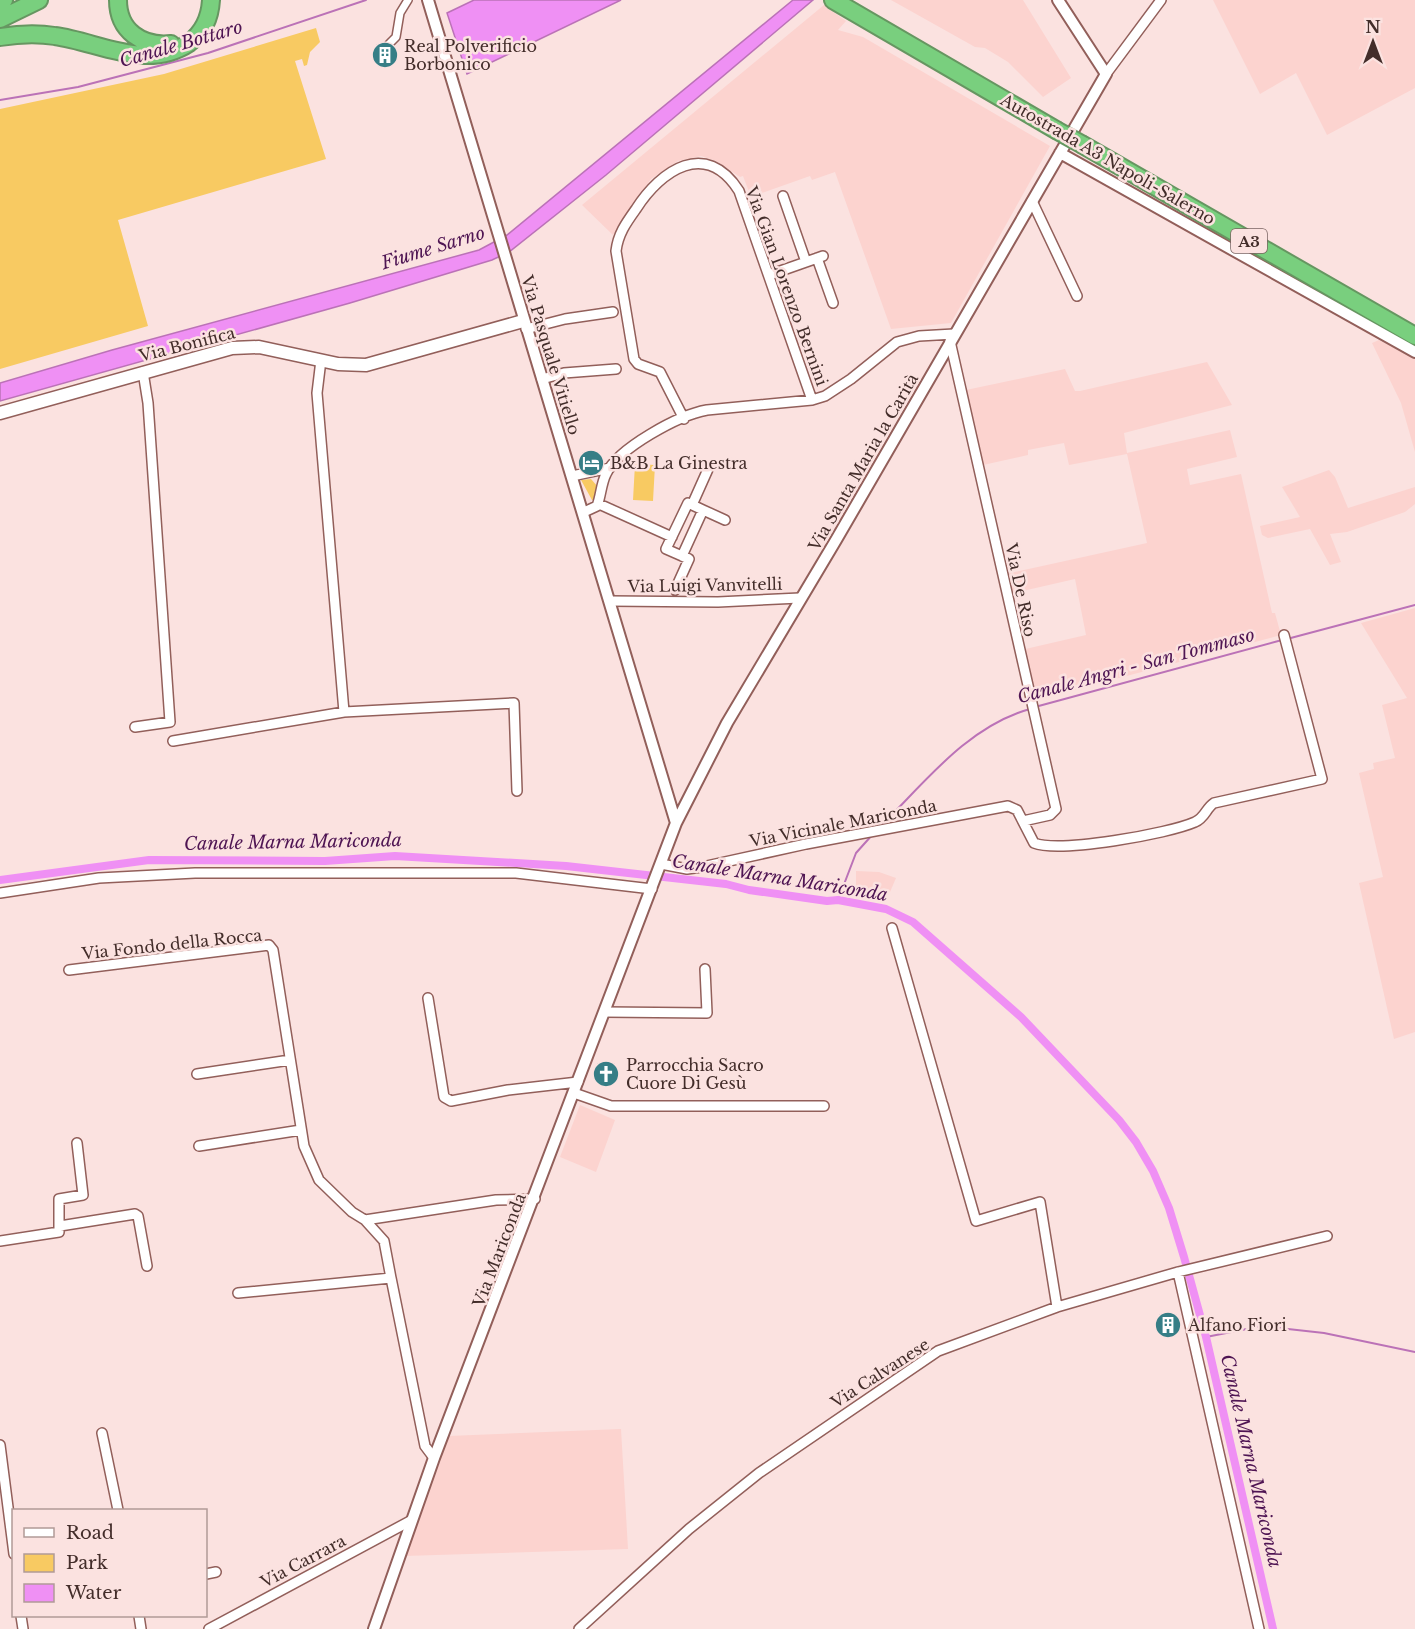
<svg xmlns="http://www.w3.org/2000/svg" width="1415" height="1629" viewBox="0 0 1415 1629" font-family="'Libre Baskerville',serif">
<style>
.built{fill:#fcd3cf}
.green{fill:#f8ca62}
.water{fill:#ef90f4;stroke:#bb72b7;stroke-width:1.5}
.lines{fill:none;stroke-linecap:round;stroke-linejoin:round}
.stream{stroke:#bb72b7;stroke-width:2}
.canal{stroke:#ef90f4;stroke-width:8}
.pedestrian-casing{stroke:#925f5a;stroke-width:10}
.minor-casing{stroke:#925f5a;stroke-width:12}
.tertiary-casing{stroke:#925f5a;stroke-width:14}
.secondary-casing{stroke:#925f5a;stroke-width:15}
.motorway-casing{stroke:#669661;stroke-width:20}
.pedestrian{stroke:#fff;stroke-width:7}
.minor{stroke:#fff;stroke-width:9}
.tertiary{stroke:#fff;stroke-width:10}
.secondary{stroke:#fff;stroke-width:12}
.motorway{stroke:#79cf7e;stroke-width:16}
.motorway-bridge-casing{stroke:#669661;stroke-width:20;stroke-linecap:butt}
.motorway-bridge{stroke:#79cf7e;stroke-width:16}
.labels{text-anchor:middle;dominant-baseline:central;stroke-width:5;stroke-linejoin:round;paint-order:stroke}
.shield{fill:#fbe2e0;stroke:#7a6361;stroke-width:1.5}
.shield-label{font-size:15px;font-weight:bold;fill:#432d2a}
.poi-label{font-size:16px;fill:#432d2a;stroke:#fbe2e0;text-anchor:start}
.street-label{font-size:16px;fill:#432d2a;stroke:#fbe2e0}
.water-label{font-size:18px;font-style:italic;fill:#4f1553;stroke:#fbe2e0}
</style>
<rect width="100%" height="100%" fill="#fbe2e0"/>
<!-- built -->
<path class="built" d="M 891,0 L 1023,0 L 1071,78 L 1043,97 L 1008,62 L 985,48 L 975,47 Z
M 1213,0 L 1415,0 L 1415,88 L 1327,135 L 1296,73 L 1260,94 Z
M 824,5 L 846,21 L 838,30 L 863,37 L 1050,146 L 951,323 L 891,329 L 835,172 L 812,180 L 810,176 L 751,197 L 743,176 L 740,177 L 716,161 L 701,156 L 678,161 L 651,179 L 613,235 L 582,205 Z
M 1379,340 L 1415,359 L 1415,452 L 1401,403 L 1372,343 Z
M 1207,362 L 1232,405 L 1124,433 L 1127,453 L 1230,430 L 1237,457 L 1187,469 L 1190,485 L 1241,474 L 1272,613 L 1275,613 L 1281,635 L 1032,701 L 1021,650 L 1086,635 L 1075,579 L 1010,594 L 1006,574 L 1147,543 L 1127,454 L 1069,465 L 1064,443 L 1028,450 L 1028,455 L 983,465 L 966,390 L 1065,369 L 1075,391 L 1080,391 Z
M 1329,470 L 1335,477 L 1348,508 L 1415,487 L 1415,504 L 1405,512 L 1347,532 L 1330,534 L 1341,562 L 1330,565 L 1310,529 L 1268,538 L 1262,535 L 1260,526 L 1300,517 L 1282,487 Z
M 1415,608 L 1415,1032 L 1394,1039 L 1359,883 L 1383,877 L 1359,773 L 1374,769 L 1373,763 L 1395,758 L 1382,705 L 1407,698 L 1361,623 Z
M 856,871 L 879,872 L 896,878 L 890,892 L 862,892 L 862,888 L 856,888 Z
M 580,1105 L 615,1120 L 596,1172 L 560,1157 Z
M 621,1429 L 628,1549 L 404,1556 L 449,1436 Z"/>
<!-- green -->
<path class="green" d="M 316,28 L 320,42 L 310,52 L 307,65 L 304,66 L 302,59 L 295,61 L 326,159 L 118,220 L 148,326 L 0,369 L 0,109 L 164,74 Z
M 635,464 L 655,465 L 653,501 L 633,500 Z
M 591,479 L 598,487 L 595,500 L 592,500 L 581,480 Z"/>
<!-- water -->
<path class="water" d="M 474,0 L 621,0 L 467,74 L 447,13 Z
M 793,0 L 813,0 L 606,175 L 509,252 L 492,260 L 350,303 L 0,401 L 0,383 L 112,350 L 479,250 L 507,235 Z"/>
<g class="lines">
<!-- stream -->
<path class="stream" d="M 0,100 L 78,87 L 208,53 L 366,0
M 1287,639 L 1415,605
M 1035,707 L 1282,640
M 881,826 C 925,782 968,726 1030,709
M 838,900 L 856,853 L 873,834
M 1206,1337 L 1262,1326 L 1324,1333 L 1415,1352"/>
<!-- canal -->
<path class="canal" d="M 0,880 L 149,860 L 325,861 L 395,856 L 566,866 L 726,884 L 749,890 L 827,901 L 838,900 L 886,909 L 913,922 L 1021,1017 L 1119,1120 L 1136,1142 L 1153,1171 L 1169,1208 L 1184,1257 L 1206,1337 L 1273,1629"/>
<!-- pedestrian casing -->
<g class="pedestrian-casing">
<path id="pedestrian" d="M 389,44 L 396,37 L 400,13 L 408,0"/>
</g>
<!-- minor casing -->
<g class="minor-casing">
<path id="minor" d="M 1106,74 L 1161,0
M 783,196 L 806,262
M 1032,201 L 1077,296
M 817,258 L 833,303
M 769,275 L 823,256
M 526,329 L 565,319 L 613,312
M 950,341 L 1056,809 L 1050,815 L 1023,821
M 321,360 L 317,393 L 344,712
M 542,379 L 564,373 L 616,369
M 684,419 L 660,372 L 638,364 L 634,359 L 616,251 C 618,234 626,223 636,209 C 661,170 706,139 739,191 L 812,400
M 572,476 L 610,468
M 688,503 L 703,510 L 682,556 L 666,549 Z
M 599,504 L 672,537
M 692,505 L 709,467
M 703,510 L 725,520
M 584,512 L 597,506 C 601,496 601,484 606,474 C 618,448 679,415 707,410 L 812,400 L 825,396 L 851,379 L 897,342 L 919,336 L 954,334
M 675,590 L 689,559 L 682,556
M 610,601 L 718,602 L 800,598
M 135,727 L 170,722 L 148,403 L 143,372
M 173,741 L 344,712 L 514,703 L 517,791
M 661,864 L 687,869 L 702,867 L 806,844 L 1008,806 L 1017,810 L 1034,843 C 1060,853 1168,834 1195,822 C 1205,818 1206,808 1214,803 L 1322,779 L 1284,635
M 0,893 L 99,878 L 195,873 L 516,873 L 652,889
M 892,928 L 976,1221 L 1040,1202 L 1057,1307
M 69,970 L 269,945 L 273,950 L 304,1146 L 319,1180 L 352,1212 L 365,1220 L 496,1200 L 535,1199
M 428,998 L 444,1097 L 451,1101 L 508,1090 L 578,1082
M 605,1012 L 707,1013 L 705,969
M 197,1074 L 290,1060
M 574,1093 L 611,1106 L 824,1106
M 199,1146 L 301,1130
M 365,1220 L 384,1241 L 391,1278
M 60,1226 L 135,1214 L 138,1216 L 147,1266
M 0,1241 L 59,1232 L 59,1199 L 83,1195 L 77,1143
M 1178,1272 L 1259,1629
M 238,1293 L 391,1278 L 425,1446 L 434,1458
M 102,1433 L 118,1510
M 0,1445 L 14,1554
M 206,1574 L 216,1572
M 21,1616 L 23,1629
M 139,1616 L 141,1629
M 209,1629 L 412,1520
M 579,1629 L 689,1529 L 759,1473 L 938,1351 L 1057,1307 L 1178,1272 L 1327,1236"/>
</g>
<!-- tertiary casing -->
<g class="tertiary-casing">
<path id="tertiary" d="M 428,0 L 676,823
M 1060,153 L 1415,352
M 374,1629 L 434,1458 L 676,823 L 727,723 L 836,540 L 1106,74 L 1058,0"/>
</g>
<!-- secondary casing -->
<g class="secondary-casing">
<path id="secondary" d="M 0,413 L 232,348 L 259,347 L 338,364 L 366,365 L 523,321"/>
</g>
<!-- motorway casing -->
<g class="motorway-casing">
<path id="motorway" d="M 118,0 C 118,31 142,47 171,44
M 833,0 L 1056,130
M 0,2 L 4,0
M 0,19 L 39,0
M 0,37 C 18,34 37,33 55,36 C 99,42 146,71 189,43 C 204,32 210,18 211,0
M 1083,145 L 1415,336"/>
</g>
<!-- pedestrian -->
<use href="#pedestrian" class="pedestrian"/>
<!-- minor -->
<use href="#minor" class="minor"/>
<!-- tertiary -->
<use href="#tertiary" class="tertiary"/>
<!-- secondary -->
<use href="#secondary" class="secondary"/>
<!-- motorway -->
<use href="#motorway" class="motorway"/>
<!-- motorway-bridge casing -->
<g class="motorway-bridge-casing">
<path id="motorway-bridge" d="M 1056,130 L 1083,145"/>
</g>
<!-- motorway-bridge -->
<use href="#motorway-bridge" class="motorway-bridge"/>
</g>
<!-- icons -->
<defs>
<g id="building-disc" transform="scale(1.35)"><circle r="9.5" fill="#367e86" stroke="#fbe2e0"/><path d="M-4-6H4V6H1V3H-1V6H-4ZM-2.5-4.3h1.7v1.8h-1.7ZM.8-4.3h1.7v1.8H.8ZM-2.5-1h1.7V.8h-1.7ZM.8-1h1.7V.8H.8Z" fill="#fff"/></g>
<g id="hotel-disc" transform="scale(1.35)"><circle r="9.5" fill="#367e86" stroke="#fbe2e0"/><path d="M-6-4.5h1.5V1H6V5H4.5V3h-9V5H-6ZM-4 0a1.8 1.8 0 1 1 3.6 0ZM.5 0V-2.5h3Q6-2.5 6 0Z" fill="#fff"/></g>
<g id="church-disc" transform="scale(1.35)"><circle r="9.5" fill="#367e86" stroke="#fbe2e0"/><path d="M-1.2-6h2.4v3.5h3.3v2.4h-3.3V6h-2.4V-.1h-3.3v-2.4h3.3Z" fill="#fff"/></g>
</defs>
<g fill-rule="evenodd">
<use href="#building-disc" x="385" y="55"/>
<use href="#hotel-disc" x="591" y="463"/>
<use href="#church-disc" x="606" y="1074"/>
<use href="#building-disc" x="1168" y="1325"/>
</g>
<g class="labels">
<!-- shield labels -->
<rect class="shield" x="1231" y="229" width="36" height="24" rx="4.5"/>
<g class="shield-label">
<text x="1249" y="241">A3</text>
</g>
<!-- poi labels -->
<g class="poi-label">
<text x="404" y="46">Real Polverificio<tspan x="404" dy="18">Borbonico</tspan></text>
<text x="610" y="463">B&amp;B La Ginestra</text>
<text x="626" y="1065">Parrocchia Sacro<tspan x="626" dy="18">Cuore Di Gesù</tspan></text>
<text x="1188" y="1325">Alfano Fiori</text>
</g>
<!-- street labels -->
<g class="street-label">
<text transform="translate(1108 159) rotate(30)">Autostrada A3 Napoli-Salerno</text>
<text transform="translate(787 286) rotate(70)">Via Gian Lorenzo Bernini</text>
<text transform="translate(187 344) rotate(-14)">Via Bonifica</text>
<text transform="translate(551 355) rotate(73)">Via Pasquale Vitiello</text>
<text transform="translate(863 462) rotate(-60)">Via Santa Maria la Carità</text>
<text transform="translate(705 585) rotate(-1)">Via Luigi Vanvitelli</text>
<text transform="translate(1021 590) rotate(78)">Via De Riso</text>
<text transform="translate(843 823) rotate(-11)">Via Vicinale Mariconda</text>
<text transform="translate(172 944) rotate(-6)">Via Fondo della Rocca</text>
<text transform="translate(499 1250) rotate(-69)">Via Mariconda</text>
<text transform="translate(880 1373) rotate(-33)">Via Calvanese</text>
<text transform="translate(303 1561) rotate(-28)">Via Carrara</text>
</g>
<!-- water labels -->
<g class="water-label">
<text transform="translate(181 44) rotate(-16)">Canale Bottaro</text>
<text transform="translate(433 248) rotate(-17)">Fiume Sarno</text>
<text transform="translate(1136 666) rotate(-15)">Canale Angri - San Tommaso</text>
<text transform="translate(293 842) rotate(-1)">Canale Marna Mariconda</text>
<text transform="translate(780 878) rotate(9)">Canale Marna Mariconda</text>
<text transform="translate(1251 1461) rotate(77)">Canale Marna Mariconda</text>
</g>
</g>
<!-- legend -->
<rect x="12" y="1509" width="195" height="108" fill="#fbe2e0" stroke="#b19a97" stroke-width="1.5"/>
<rect x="24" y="1528" width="30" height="9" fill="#ffffff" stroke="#b19a97" stroke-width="1.5"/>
<text x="66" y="1539" font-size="18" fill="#432d2a">Road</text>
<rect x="24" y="1554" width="30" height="18" fill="#f8ca62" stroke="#b19a97" stroke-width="1.5"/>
<text x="66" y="1569" font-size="18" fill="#432d2a">Park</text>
<rect x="24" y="1584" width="30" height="18" fill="#ef90f4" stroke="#b19a97" stroke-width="1.5"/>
<text x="66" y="1599" font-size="18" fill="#432d2a">Water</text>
<!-- north arrow -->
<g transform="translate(1373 42)" stroke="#fbe2e0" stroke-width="4.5" paint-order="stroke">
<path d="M0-4.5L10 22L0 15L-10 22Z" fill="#432d2a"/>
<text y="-9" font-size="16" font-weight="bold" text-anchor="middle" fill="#432d2a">N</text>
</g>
</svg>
